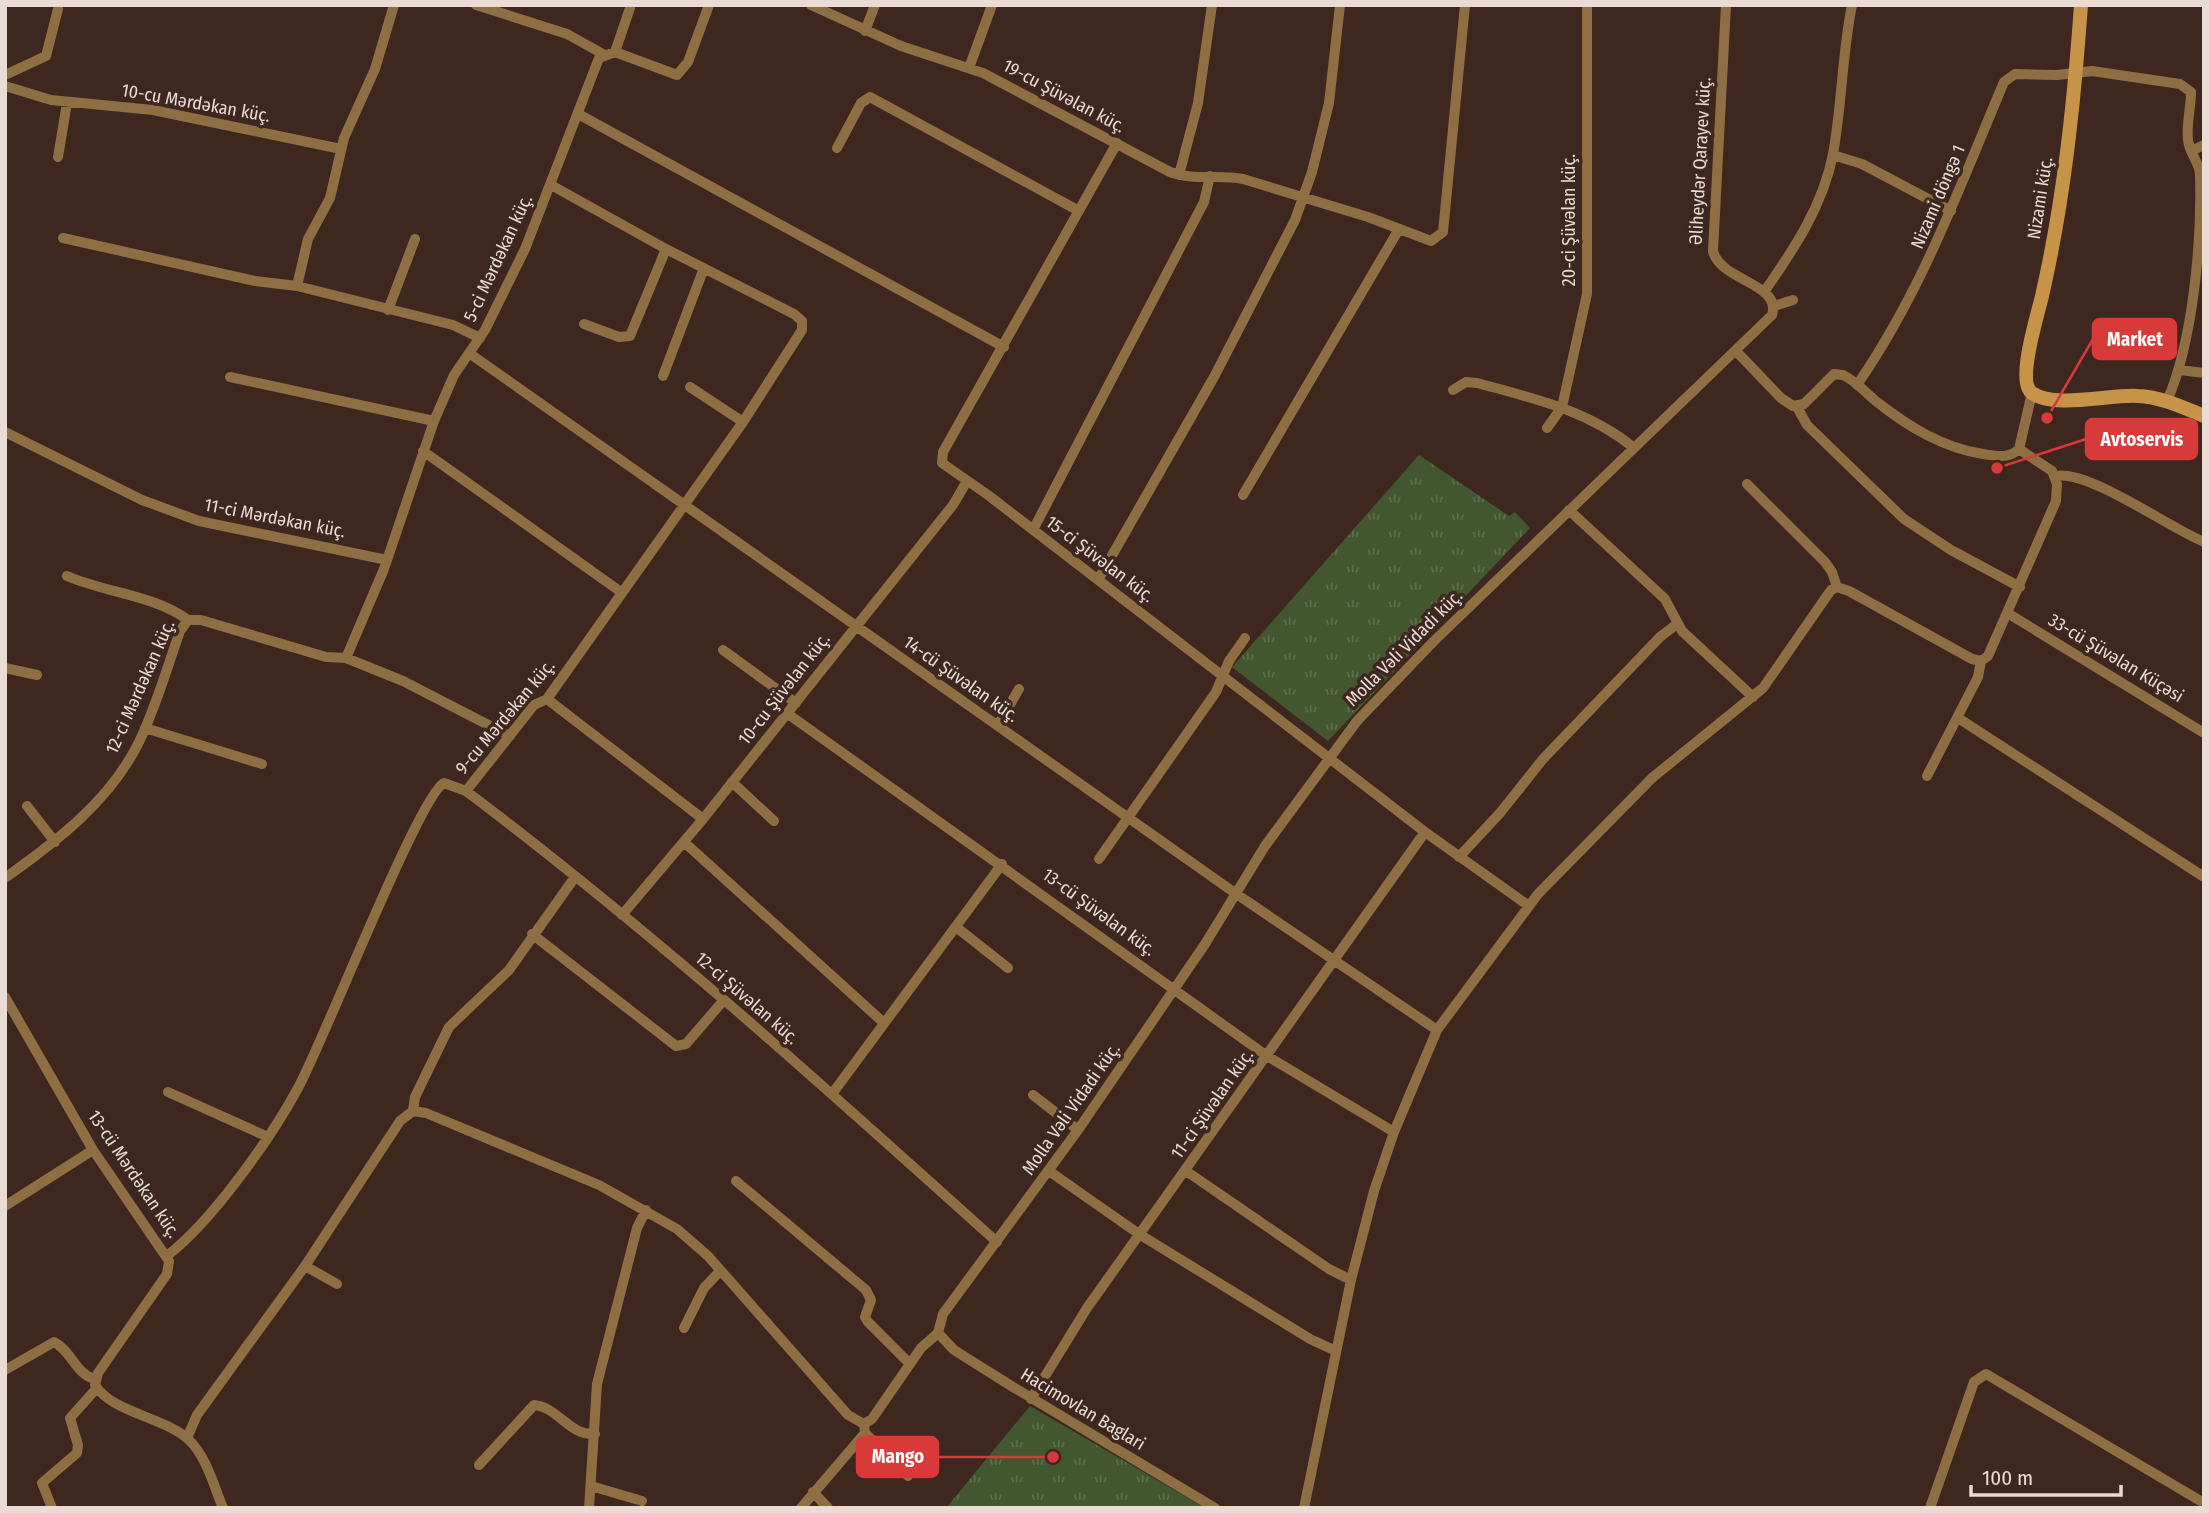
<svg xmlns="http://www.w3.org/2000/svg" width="2209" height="1513" viewBox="0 0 2209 1513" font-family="'Fira Sans Condensed',sans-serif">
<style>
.park{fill:url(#park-tufts)}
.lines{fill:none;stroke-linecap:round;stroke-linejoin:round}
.street{stroke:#8e6f43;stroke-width:10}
.secondary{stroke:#c69349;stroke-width:14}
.labels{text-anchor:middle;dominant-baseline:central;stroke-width:7;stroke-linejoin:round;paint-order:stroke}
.street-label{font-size:18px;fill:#eadbd5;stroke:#3d271f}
.leader{fill:none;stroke:#d83a39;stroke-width:2.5}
.callout-dot{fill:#d83a39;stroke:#3d271f;stroke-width:2.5}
.callout{fill:#d83a39;stroke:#d83a39;stroke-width:2.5}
.callout-label{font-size:19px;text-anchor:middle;font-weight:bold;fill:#fff}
</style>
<defs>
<pattern id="park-tufts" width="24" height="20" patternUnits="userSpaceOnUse" patternTransform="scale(1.75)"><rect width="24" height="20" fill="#425730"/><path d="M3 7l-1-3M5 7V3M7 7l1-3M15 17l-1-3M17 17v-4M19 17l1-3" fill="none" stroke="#5d6f4d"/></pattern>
</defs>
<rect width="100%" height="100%" fill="#3d271f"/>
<!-- park -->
<path class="park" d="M 1419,455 L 1509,516 L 1515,512 L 1530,528 L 1328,741 L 1232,667 Z
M 1030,1406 L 1205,1508 L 946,1508 Z"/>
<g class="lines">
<!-- street -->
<path class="street" d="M 476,5 L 567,34 L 603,54
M 811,5 L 901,46 L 983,73 L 1170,172 C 1194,181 1219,174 1243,179 L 1368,217 L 1431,241 L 1443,232 L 1465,5
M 865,31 L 875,5
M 615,52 L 630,8
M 969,68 L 992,5
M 5,75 L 46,56 L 58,9
M 5,86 L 51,100 L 153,110 L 341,149
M 580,115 L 1004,347
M 1117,143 L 943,452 L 942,463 L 988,495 L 1425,832 L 1529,906
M 837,148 L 861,103 L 870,97 L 1079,211
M 2191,151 L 2204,145
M 1833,155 L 1862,164 L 1951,211
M 58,157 L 67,103
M 1179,175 L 1198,103 L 1212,5
M 63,238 L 255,281 L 297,286 L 453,325 L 480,338
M 297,286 L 308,239 L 330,198 L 344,138 L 375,69 L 394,5
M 1764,292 C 1794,249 1823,206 1833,154 C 1842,105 1842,54 1852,5
M 1774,306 L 1793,300
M 388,310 L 415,239
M 584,324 L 619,337 L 630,336 L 666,249
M 1736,351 L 1781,398 L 1793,406 L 1804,404 L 1834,374 L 1843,375 C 1856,381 1866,393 1877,402 C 1909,427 1943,448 1983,454 C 1997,456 2009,459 2019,449 L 2032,393
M 469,353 L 1235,893 L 1437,1030
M 2180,370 L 2204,373
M 663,376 L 704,268
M 230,377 L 434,421
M 1857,385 C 1923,289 1959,188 2004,82 L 2015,74 L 2057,75 L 2092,71 L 2180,84 L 2191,92 C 2191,108 2186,125 2188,140 C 2189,153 2200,163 2200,175 C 2202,241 2193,342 2167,401
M 690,387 L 743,422
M 1453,390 L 1466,382 L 1477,383 C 1532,398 1588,410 1634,448
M 1797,407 L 1807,425 L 1904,519 L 1951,550 L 2020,587
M 1547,428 L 1562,407 L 1587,294 L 1587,5
M 5,432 L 142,500 L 199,521 L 387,560
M 423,451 L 621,592
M 2056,476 C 2089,470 2168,527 2204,542
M 1747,484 L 1825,562 L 1832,572 L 1837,587
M 1243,495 L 1399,229
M 1569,510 L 1665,599 L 1682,631 L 1753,697
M 1033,530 L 1204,202 L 1210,176
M 67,576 C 106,593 154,595 188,620
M 1098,580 L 1214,377 L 1295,220 L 1312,172 L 1329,103 L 1340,5
M 2009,614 L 2204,733
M 723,650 L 796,703
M 346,658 L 384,569 L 434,421 L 454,375 L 485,330 L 525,249 L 599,58 L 615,52 L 677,75 L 688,62 L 709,5
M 346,658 L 403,681 L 510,736
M 5,668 L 37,675
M 547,699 L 703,819
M 788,714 L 1267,1056 L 1394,1132
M 1958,718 L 2204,877
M 998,725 L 1019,689
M 145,728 L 262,764
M 1927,776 L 1978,677 L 1981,661
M 732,782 L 774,821
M 466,791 C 652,931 825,1087 997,1242
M 27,806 L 55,842
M 684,842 L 884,1023
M 1459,857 L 1500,813 L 1543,759 L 1660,637 L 1677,624
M 1099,859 L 1216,692 L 1229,661 L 1245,638
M 5,878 C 57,841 110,801 139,742 C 156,707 167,668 180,631 L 188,620 L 201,620 L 326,657 L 346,658
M 622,915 L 703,819 L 953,505 L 967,481
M 956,927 L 1008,968
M 532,934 L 676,1046 L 686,1044 L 723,1001
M 5,997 L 93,1150 L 169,1261 L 167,1274 L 98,1373 L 95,1385 C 112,1413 165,1417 189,1440 C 206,1456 214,1486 223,1508
M 168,1092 L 268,1137
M 832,1094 L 1002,864
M 1033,1095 L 1078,1130
M 413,1111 L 415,1097 L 449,1027 L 509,970 L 575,877
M 1049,1171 L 1139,1234 L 1310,1339 L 1336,1351
M 1186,1171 L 1329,1269 L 1351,1280
M 736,1181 L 866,1290 L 871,1300 L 865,1317 L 868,1322 L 910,1364
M 5,1206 L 93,1150
M 168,1255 C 212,1221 271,1138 298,1088 C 322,1045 420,794 444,783 L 466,791 L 534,705 L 547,699 L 743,422 L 802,330 L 802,321 L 794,314 L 666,249 L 551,185
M 305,1266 L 337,1284
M 684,1328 L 704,1288 L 720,1271
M 938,1333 L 943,1314 L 1078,1130 L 1205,944 L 1265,846 L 1357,721 L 1434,641 L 1772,315 C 1782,283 1720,281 1713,251 L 1726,5
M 938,1333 L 954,1350 L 1013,1387 L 1215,1508
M 5,1370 L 54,1342 C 72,1351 75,1374 95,1379
M 1031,1399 L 1087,1308 L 1425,832
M 864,1424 L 872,1419 L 921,1348 L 938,1333
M 865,1433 L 908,1476
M 187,1438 L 197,1415 L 305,1266 L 400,1121 L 413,1111 L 426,1113 L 599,1185 L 677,1229 L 708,1256 L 848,1415 L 864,1424
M 479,1465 L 534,1405 C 558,1407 569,1436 595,1434
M 591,1486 L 642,1501
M 813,1492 L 828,1508
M 52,1508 L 42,1483 L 77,1453 L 78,1445 L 70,1418 L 97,1388
M 589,1508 L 597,1384 L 637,1228 L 646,1210
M 801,1508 L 865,1433 L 864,1424
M 1304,1508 L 1351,1280 L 1374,1191 L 1394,1132 L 1437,1030 L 1538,894 L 1652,778 L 1763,688 L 1831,590 L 1837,587 L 1849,591 L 1972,659 L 1981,661 L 1988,656 L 2056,501 L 2057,484 L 2052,471 L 2019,449
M 1930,1508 L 1974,1382 L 1986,1374 L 2204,1503"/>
<!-- secondary -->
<path class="secondary" d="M 2081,5 C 2074,103 2064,200 2042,296 C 2038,314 2016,382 2032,393 C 2055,409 2110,394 2138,396 C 2161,397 2182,407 2204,416"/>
</g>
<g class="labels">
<!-- street labels -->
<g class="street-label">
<text transform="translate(1064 96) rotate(28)">19-cu Şüvəlan küç.</text>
<text transform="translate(196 103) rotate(10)">10-cu Mərdəkan küç.</text>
<text transform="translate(1700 161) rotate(-87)">Əliheydər Qarayev küç.</text>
<text transform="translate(1938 197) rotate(-67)">Nizami döngə 1</text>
<text transform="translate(2040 198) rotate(-81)">Nizami küç.</text>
<text transform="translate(1569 220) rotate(-90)">20-ci Şüvəlan küç.</text>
<text transform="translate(498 258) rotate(-65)">5-ci Mərdəkan küç.</text>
<text transform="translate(275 518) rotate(11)">11-ci Mərdəkan küç.</text>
<text transform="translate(1100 559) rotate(37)">15-ci Şüvəlan küç.</text>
<text transform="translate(1404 648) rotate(-45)">Molla Vəli Vidadi küç.</text>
<text transform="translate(2116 658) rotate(31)">33-cü Şüvəlan Küçəsi</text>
<text transform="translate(961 679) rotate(35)">14-cü Şüvəlan küç.</text>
<text transform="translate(140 687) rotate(-66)">12-ci Mərdəkan küç.</text>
<text transform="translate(784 689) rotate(-52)">10-cu Şüvəlan küç.</text>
<text transform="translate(505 717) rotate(-50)">9-cu Mərdəkan küç.</text>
<text transform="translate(1099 912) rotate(36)">13-cü Şüvəlan küç.</text>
<text transform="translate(747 998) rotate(41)">12-ci Şüvəlan küç.</text>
<text transform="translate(1212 1104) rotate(-55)">11-ci Şüvəlan küç.</text>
<text transform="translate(1071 1109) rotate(-55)">Molla Vəli Vidadi küç.</text>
<text transform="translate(134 1174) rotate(56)">13-cü Mərdəkan küç.</text>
<text transform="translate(1083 1409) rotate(31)">Hacimovlan Baglari</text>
</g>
</g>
<!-- callouts -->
<path class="leader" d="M2047 418L2093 339M1997 468L2086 439M1053 1457L938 1457"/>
<g class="callout-dot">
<circle cx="2047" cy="418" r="7"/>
<circle cx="1997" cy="468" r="7"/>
<circle cx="1053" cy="1457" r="7"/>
</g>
<g class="callout">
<rect x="2093" y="319" width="83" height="40" rx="7"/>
<rect x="2086" y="419" width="111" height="40" rx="7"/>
<rect x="857" y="1437" width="81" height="40" rx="7"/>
</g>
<g class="callout-label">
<text x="2135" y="346">Market</text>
<text x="2142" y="446">Avtoservis</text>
<text x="898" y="1463">Mango</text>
</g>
<!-- border -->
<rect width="2209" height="1513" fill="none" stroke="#eadbd5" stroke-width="14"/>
<!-- scale -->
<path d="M1971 1485v10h150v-10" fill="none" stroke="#eadbd5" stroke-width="3.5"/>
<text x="1982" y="1485" font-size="21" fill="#eadbd5" stroke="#3d271f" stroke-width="5" paint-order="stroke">100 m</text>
</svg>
